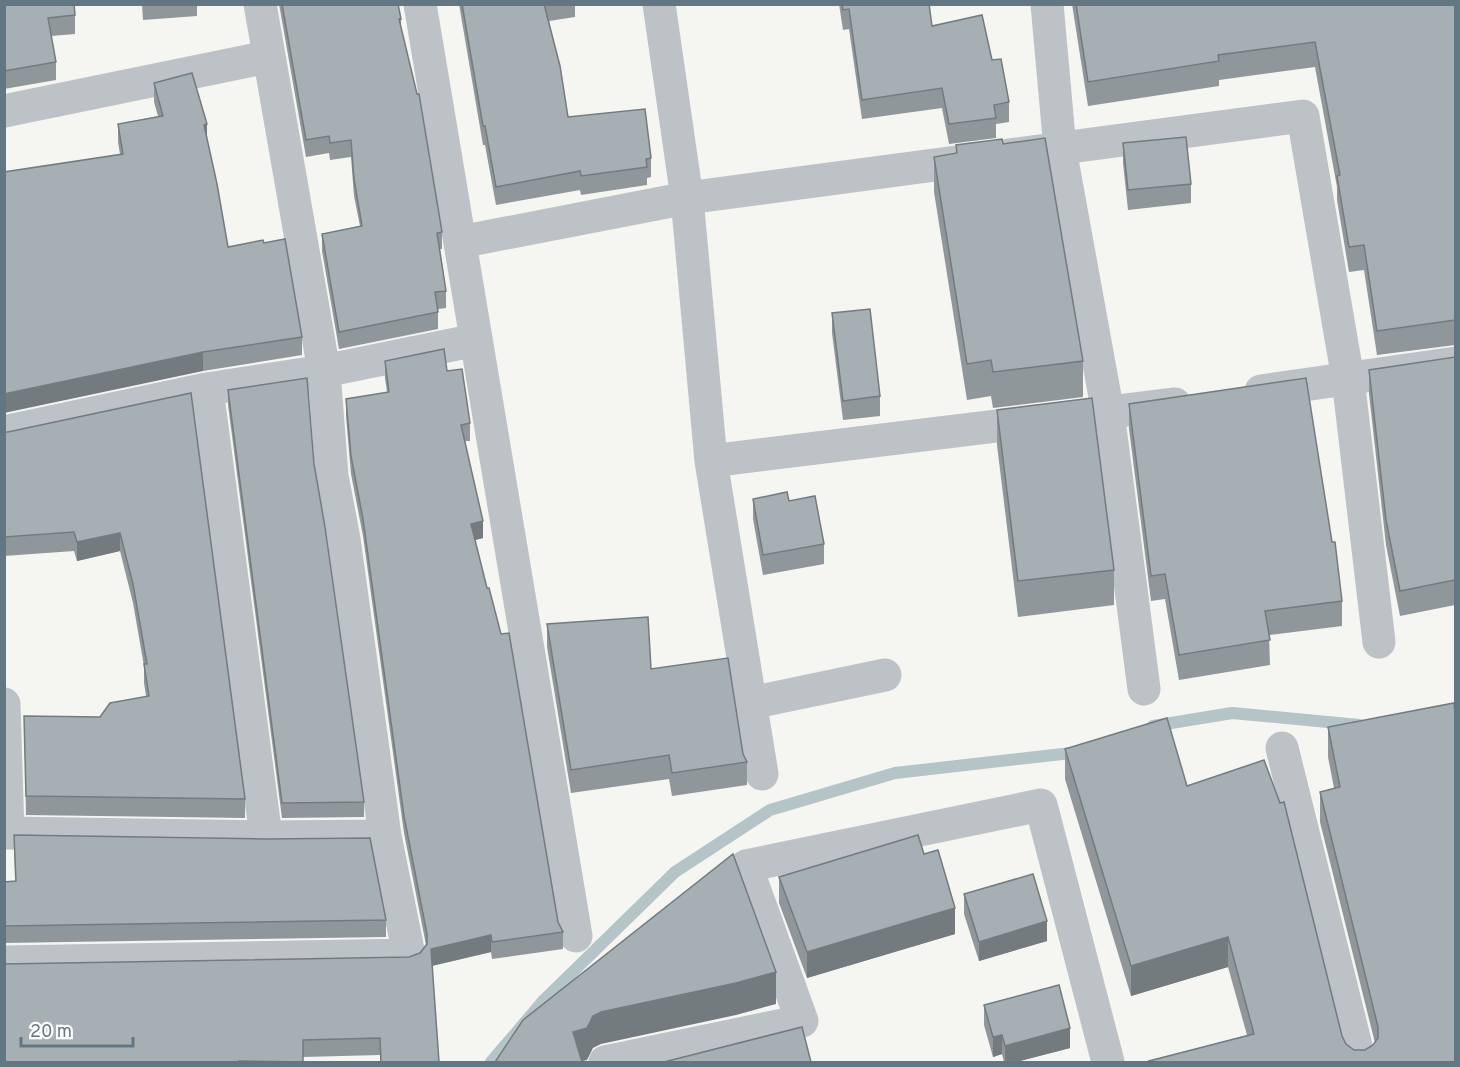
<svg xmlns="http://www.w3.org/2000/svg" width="1460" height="1067" viewBox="0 0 1460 1067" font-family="Overpass,sans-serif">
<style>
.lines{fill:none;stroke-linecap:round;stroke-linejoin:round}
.stream{stroke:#b5c4c7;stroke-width:12}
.street{stroke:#bdc2c6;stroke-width:33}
.wall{fill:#8f979b}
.shaded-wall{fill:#747b7e}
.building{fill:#a6b0b4;stroke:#747b7e;stroke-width:1.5}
</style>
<rect width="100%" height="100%" fill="#f5f5f1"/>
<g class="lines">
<!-- stream -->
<path class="stream" d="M 1153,726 L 1232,713 L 1359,725
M 491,1062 L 544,1000 L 675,872 L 770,810 L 895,773 L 1080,752"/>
<!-- street -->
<path class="street" d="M 420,4 L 576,936
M 659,4 L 687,198 L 711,461
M 1047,4 L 1060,149 L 1108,413 L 1144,689
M 4,111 L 268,57
M 460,242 L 687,198 L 1303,116 L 1348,379 L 1379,642
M 207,389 L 266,837
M 1261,391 L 1456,363
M 4,432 L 207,389 L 324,371 L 476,340
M 751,703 L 885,675
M 4,704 L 8,833 L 266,837 L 385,836
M 1282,748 L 1360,1062
M 762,774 L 711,461 L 1175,404
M 4,962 L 409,955 L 385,836 L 344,539 L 332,476 L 324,371 L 260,4
M 605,1062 L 802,1021 L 746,866 L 1041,805 L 1108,1062"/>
</g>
<!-- wall -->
<path class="wall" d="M 4,4 L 75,15 L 75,34 L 51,36 L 56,62 L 56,80 L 4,89 Z
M 142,4 L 197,4 L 197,16 L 143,20 Z
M 279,4 L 398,4 L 401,19 L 401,29 L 442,232 L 442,249 L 440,249 L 446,291 L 446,308 L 438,309 L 438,329 L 339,349 L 322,251 L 322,234 L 360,226 L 354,196 L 351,157 L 330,160 L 329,153 L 306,157 Z
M 459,4 L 575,4 L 575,17 L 549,21 L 568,117 L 651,158 L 651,177 L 647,178 L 647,185 L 581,195 L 580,190 L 496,205 L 485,145 L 483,145 Z
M 839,4 L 929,4 L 932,26 L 992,60 L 1009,102 L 1009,122 L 996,124 L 996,138 L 949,144 L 942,108 L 862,119 L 849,29 L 843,30 Z
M 1072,4 L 1455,4 L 1455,345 L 1377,355 L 1364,270 L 1349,272 L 1337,200 L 1337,187 L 1315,67 L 1219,80 L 1219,86 L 1088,106 Z
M 154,83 L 207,141 L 228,247 L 302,337 L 302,355 L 203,371 L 120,154 L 118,142 L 118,124 L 158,116 L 154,102 Z
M 1123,143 L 1191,184 L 1191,203 L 1128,210 L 1123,163 Z
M 1003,144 L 1083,361 L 1083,397 L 993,408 L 991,396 L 967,400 L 934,192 L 934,157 L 956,153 L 956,145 Z
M 832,313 L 880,396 L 880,416 L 843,420 L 832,333 Z
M 1455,357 L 1455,605 L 1400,616 L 1386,545 L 1369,394 L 1369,370 Z
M 385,361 L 447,371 L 470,423 L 470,441 L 465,441 L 483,538 L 475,540 L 558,922 L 563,932 L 563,949 L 492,959 L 491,952 L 432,966 L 439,1062 L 380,1062 L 380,1055 L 303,1057 L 303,1062 L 4,1062 L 409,957 L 420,953 L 426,945 L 404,833 L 363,536 L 351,474 L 346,416 L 346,399 L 387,392 L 385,378 Z
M 228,390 L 314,464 L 364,802 L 364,817 L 282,818 L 228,405 Z
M 191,393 L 245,799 L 245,818 L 26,815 L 24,716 L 100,717 L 146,696 L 144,683 L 144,666 L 133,603 L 120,551 L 77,561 L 74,551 L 4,556 L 4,432 L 8,432 Z
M 1129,404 L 1332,542 L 1342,601 L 1342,626 L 1269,635 L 1270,665 L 1179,680 L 1165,599 L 1151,601 L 1129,429 Z
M 997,410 L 1114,570 L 1114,605 L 1018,617 L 997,445 Z
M 753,499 L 789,501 L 824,544 L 824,564 L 763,575 L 753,519 Z
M 547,624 L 651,669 L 743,754 L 747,762 L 747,785 L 672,796 L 669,779 L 571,793 L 547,647 Z
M 1454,703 L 1455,713 L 1455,1062 L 1149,1062 L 1149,1061 L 1247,1035 L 1228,967 L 1131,996 L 1065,779 L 1065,749 L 1167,718 L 1187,786 L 1264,760 L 1280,803 L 1284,802 L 1342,1036 L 1346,1044 L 1354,1050 L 1365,1050 L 1373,1045 L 1375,1043 L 1320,822 L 1320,792 L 1334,788 L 1328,757 L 1328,727 Z
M 14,835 L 386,920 L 386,937 L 4,943 L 4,882 L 15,881 Z
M 924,854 L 955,934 L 807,978 L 779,903 L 779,877 Z
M 964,894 L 1047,941 L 979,961 L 964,914 Z
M 984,1005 L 1070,1048 L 1016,1062 L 1004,1062 L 1002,1054 L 993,1057 L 984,1025 Z"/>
<!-- shaded-wall -->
<path class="shaded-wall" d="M 207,124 L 207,143 L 204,125 Z
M 203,352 L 203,371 L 4,413 L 4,394 Z
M 483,521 L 483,538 L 471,541 L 471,524 Z
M 120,533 L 120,551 L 77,561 L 77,542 Z
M 955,908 L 955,934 L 807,978 L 807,952 Z
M 1047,921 L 1047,941 L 979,961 L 979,942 Z
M 491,935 L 491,952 L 431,966 L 431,949 Z
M 1228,937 L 1228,967 L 1131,996 L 1131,966 Z
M 776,972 L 776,1004 L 736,1015 L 601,1044 L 593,1048 L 587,1060 L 579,1062 L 573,1032 L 593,1016 L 601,1012 Z
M 1070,1028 L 1070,1048 L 1016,1062 L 1005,1062 L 1005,1046 Z
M 1002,1035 L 1002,1054 L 993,1057 L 993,1037 Z"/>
<!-- building -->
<path class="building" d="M 4,4 L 74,4 L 75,15 L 48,18 L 56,62 L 4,71 Z
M 282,4 L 398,4 L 401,19 L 399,19 L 417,94 L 419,94 L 442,232 L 437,233 L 446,291 L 435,292 L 438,312 L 339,332 L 322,234 L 362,226 L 354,179 L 351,140 L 330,143 L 329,136 L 306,140 Z
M 462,4 L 544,4 L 560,66 L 568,117 L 645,109 L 651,158 L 646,159 L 647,167 L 581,176 L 580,171 L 496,187 L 485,126 L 483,126 Z
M 842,4 L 929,4 L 932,26 L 982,15 L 992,60 L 1001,59 L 1009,102 L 994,105 L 996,118 L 949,124 L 942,88 L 862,100 L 849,9 L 843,10 Z
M 1076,4 L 1455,4 L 1455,320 L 1377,331 L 1364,245 L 1349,247 L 1337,176 L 1340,175 L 1315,42 L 1218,55 L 1219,61 L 1088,82 Z
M 192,73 L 207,124 L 204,125 L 217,184 L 228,247 L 263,240 L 264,243 L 285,239 L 302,337 L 203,352 L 4,394 L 4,172 L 123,154 L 118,124 L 163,116 L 154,83 Z
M 1186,137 L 1191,184 L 1128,190 L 1123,143 Z
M 1045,138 L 1083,361 L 993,372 L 991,360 L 967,364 L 934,157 L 957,153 L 956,145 L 1002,139 L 1003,144 Z
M 870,309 L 880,396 L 843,401 L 832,313 Z
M 444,349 L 447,371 L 462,369 L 470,423 L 461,425 L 483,521 L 471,524 L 487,588 L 489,588 L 501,634 L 509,633 L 558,922 L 563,932 L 492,942 L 491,935 L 431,949 L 439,1062 L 381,1062 L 380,1038 L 303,1040 L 303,1062 L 239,1061 L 239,1062 L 4,1062 L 4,964 L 409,957 L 420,953 L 427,944 L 427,934 L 404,816 L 363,519 L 351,456 L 346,399 L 389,392 L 385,361 Z
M 1455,357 L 1455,580 L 1400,591 L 1386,520 L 1369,370 Z
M 307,378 L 314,464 L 325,527 L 364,802 L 282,803 L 228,390 Z
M 1306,378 L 1332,542 L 1335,542 L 1342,601 L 1265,611 L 1270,640 L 1179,655 L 1165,574 L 1151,576 L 1129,404 Z
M 191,393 L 245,799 L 26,796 L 24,716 L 100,717 L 110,703 L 149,696 L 144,664 L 147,664 L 133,584 L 120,533 L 77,542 L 74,532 L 4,537 L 4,432 L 8,432 Z
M 1092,398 L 1114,570 L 1018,581 L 997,410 Z
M 787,492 L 789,501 L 815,496 L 824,544 L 763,555 L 753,499 Z
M 648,617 L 651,669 L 728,658 L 743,754 L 747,762 L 672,773 L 669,755 L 571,770 L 547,624 Z
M 1454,703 L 1455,713 L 1455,1062 L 1150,1062 L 1149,1061 L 1254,1034 L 1228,937 L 1131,966 L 1065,749 L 1167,718 L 1187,786 L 1264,760 L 1280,803 L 1284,802 L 1342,1036 L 1346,1044 L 1354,1050 L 1365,1050 L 1373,1045 L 1378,1038 L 1378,1027 L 1320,792 L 1340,787 L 1328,727 Z
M 14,835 L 266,839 L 370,838 L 386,920 L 4,926 L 4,882 L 16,881 Z
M 918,835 L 924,854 L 938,850 L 955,908 L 807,952 L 779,877 Z
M 733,854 L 776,972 L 736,983 L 601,1012 L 593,1016 L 587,1028 L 573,1032 L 582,1062 L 495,1062 L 523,1020 Z
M 1033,874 L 1047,921 L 979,942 L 964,894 Z
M 1059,985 L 1070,1028 L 1005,1046 L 1002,1035 L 993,1037 L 984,1005 Z
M 802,1027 L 811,1062 L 664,1062 Z"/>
<!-- border -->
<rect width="1460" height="1067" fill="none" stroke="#637783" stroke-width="12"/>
<!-- scale -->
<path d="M21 1037v9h112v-9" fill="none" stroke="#637783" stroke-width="3"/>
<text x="30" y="1037" font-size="18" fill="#637783" stroke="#ffffff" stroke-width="4.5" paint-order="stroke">20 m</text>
</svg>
